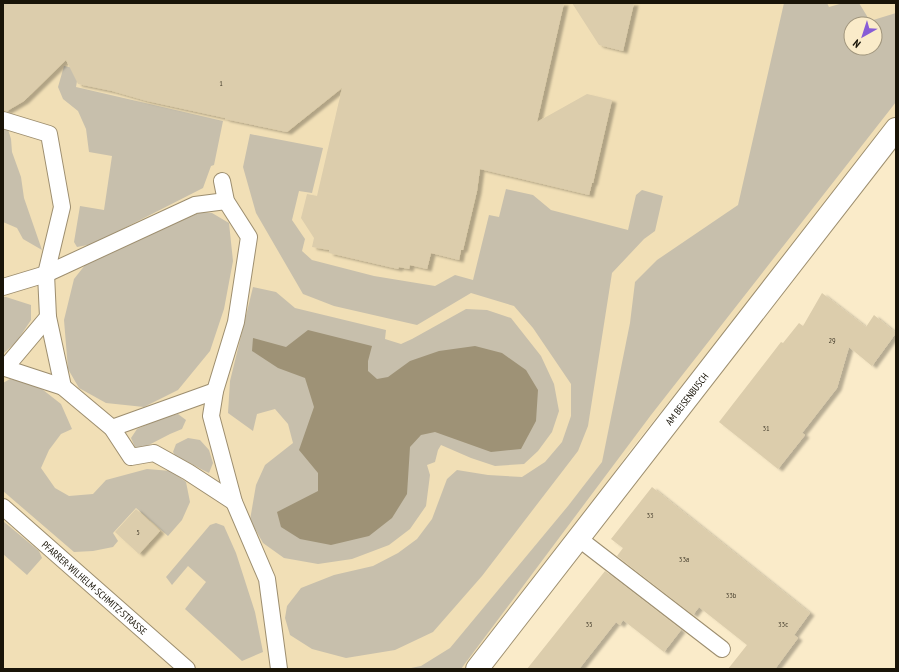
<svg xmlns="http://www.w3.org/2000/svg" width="899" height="672" viewBox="0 0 899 672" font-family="'PT Sans Narrow',sans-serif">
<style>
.built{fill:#f1dfb6;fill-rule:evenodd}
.green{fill:#c7bfac;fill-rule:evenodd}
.water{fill:#9e9276}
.building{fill:#dccdac;filter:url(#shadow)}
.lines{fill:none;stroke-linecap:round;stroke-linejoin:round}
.service-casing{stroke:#9d8e6f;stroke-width:18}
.minor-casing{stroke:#9d8e6f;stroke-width:24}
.service{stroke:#fff;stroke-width:16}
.minor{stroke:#fff;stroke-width:22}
.labels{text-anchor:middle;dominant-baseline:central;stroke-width:4;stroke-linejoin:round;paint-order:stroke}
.number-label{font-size:8px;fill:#4a4231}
.street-label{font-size:10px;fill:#191408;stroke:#faebc9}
</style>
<defs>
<filter id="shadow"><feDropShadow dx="4.5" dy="2.5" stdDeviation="1" flood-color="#0004"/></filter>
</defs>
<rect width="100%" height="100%" fill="#faebc9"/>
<!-- built -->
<path class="built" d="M 3,3 L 896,3 L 896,116 L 629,452 L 504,626 L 479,669 L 3,669 ZM 851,24 L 875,24 L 875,48 L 851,48 Z"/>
<!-- green -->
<path class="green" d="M 784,3 L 827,3 L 829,7 L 843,3 L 859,3 L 870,21 L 896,13 L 896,102 L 651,415 L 461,669 L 406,669 L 421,666 L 450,648 L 568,506 L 602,462 L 630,323 L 635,282 L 657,260 L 738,205 ZM 851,24 L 875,24 L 875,48 L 851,48 Z
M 64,66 L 79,69 L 76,87 L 223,121 L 214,165 L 211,166 L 203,188 L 93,244 L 77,247 L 74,242 L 80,206 L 104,210 L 112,156 L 89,152 L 86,129 L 78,111 L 63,99 L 58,87 Z
M 3,125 L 7,126 L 11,139 L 12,152 L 21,177 L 24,198 L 42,250 L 23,239 L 17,228 L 3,222 Z
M 250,134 L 323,148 L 312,193 L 299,191 L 292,220 L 305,239 L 302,251 L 312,260 L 374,276 L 435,286 L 455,275 L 473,280 L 489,215 L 499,217 L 506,189 L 533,195 L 551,210 L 628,230 L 636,195 L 642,190 L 663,196 L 655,231 L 644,239 L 612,273 L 588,426 L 578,451 L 482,576 L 433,632 L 395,650 L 346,658 L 312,649 L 290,635 L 285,618 L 287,606 L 301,588 L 334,575 L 373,566 L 398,553 L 417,539 L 432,519 L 447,479 L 457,470 L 488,475 L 522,477 L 545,462 L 562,442 L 571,416 L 571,384 L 533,328 L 514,306 L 471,293 L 417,325 L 334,306 L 303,294 L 256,213 L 243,167 Z
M 201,212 L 212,213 L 229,223 L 233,261 L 224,309 L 210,351 L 178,390 L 144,407 L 106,403 L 79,388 L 68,369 L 64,320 L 74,279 L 89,260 Z
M 253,287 L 276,292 L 295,308 L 386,330 L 385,339 L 401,344 L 412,339 L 466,309 L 487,310 L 511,318 L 541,356 L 554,384 L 559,411 L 552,432 L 538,451 L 524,464 L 495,466 L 471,458 L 441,445 L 438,450 L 435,462 L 427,465 L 430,475 L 426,506 L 410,529 L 389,545 L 352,559 L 318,564 L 284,558 L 263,543 L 250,520 L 256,485 L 265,465 L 293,443 L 288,424 L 275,409 L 257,414 L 253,431 L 228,413 L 230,381 Z
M 3,297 L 6,297 L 31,305 L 31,320 L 17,341 L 3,354 Z
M 10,379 L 33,382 L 61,404 L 72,429 L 61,434 L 49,450 L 41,468 L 55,488 L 69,496 L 93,494 L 106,480 L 147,469 L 171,471 L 186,482 L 190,502 L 182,520 L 168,536 L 136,508 L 113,533 L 118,541 L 113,547 L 93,551 L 74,552 L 3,491 L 3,383 Z
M 178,414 L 186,420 L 182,429 L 170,434 L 143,448 L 135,447 L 131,438 L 137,429 L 162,418 Z
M 188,438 L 200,440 L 209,450 L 213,463 L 209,473 C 198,468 188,461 176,457 L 173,452 L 176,444 Z
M 3,521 L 39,551 L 42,558 L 27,575 L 3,554 Z
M 216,523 L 224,526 L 236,553 L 255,612 L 263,652 L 242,661 L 185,609 L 206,582 L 188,566 L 172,585 L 166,577 L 210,525 Z"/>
<!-- water -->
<path class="water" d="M 308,330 L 372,346 L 368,361 L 368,371 L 377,379 L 388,377 L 410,361 L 439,351 L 475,346 L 502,353 L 526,370 L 538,390 L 536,421 L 521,449 L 491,452 L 435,432 L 421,435 L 410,447 L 407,494 L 392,518 L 369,536 L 331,545 L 300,539 L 281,527 L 277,512 L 318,491 L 318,473 L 299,450 L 314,407 L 305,378 L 278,368 L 252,351 L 253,338 L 286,347 Z"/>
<!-- building -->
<path class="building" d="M 3,3 L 564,3 L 537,122 L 587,94 L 612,100 L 593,183 L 592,183 L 589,195 L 480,169 L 477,191 L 463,250 L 461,250 L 459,260 L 431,253 L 427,269 L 410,265 L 409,269 L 399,267 L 398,269 L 329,253 L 329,250 L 312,247 L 314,238 L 301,218 L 307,194 L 317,196 L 342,88 L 287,132 L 225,119 L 225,118 L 147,101 L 112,91 L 78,84 L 66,60 L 24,101 L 7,111 L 3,111 Z
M 572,3 L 634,3 L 623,51 L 599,45 Z
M 822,293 L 866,327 L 874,315 L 896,333 L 872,366 L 849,347 L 837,388 L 802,433 L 805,435 L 778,469 L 719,422 L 781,342 L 783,343 L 799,323 L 803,326 Z
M 652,487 L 810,613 L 794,635 L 798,638 L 775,669 L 728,669 L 747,645 L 699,607 L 693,615 L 617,556 L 623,548 L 611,539 Z
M 136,509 L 160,531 L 139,554 L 115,532 Z
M 605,571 L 681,630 L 664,652 L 623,620 L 620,625 L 616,622 L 579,669 L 527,669 Z"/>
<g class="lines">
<!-- service casing -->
<g class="service-casing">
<g id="service">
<path d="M 3,120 L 49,134 L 62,207 L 46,274 L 195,205 L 226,201"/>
<path d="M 222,181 L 226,201 L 249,237 L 236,322 L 215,391 L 211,416 L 234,502 L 267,579 L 279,669"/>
<path d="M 3,287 L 46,274 L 48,317 L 5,368 L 63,387 L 112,428 L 131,457 L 154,453 L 188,472 L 234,502"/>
<path d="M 48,317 L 63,387"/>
<path d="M 112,428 L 215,391"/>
<path id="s1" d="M 3,507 L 187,669"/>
<path d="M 578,538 L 722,649"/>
</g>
</g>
<!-- minor casing -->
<g class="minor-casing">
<g id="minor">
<path id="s2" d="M 477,669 L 896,129"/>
</g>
</g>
<!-- service -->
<use href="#service" class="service"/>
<!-- minor -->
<use href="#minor" class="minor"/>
</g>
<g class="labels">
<!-- number labels -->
<g class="number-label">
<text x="221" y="83">1</text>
<text x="832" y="340">29</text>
<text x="766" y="428">31</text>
<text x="650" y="515">33</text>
<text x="138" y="532">5</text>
<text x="684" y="559">33a</text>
<text x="731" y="595">33b</text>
<text x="589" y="624">35</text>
<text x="783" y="624">33c</text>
</g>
<!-- street labels -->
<g class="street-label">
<text stroke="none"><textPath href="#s2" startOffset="342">AM BEISENBUSCH</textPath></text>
<text stroke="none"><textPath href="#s1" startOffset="122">PFARRER-WILHELM-SCHMITZ-STRASSE</textPath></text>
</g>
</g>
<!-- border -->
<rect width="899" height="672" fill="none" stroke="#191408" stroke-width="8"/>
<!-- north arrow -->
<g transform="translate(863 36) rotate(219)"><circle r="19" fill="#faebc9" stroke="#a0957c"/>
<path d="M0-3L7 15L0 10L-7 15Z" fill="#875cd6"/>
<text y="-6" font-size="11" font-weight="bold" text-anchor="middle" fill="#191408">N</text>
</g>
</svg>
